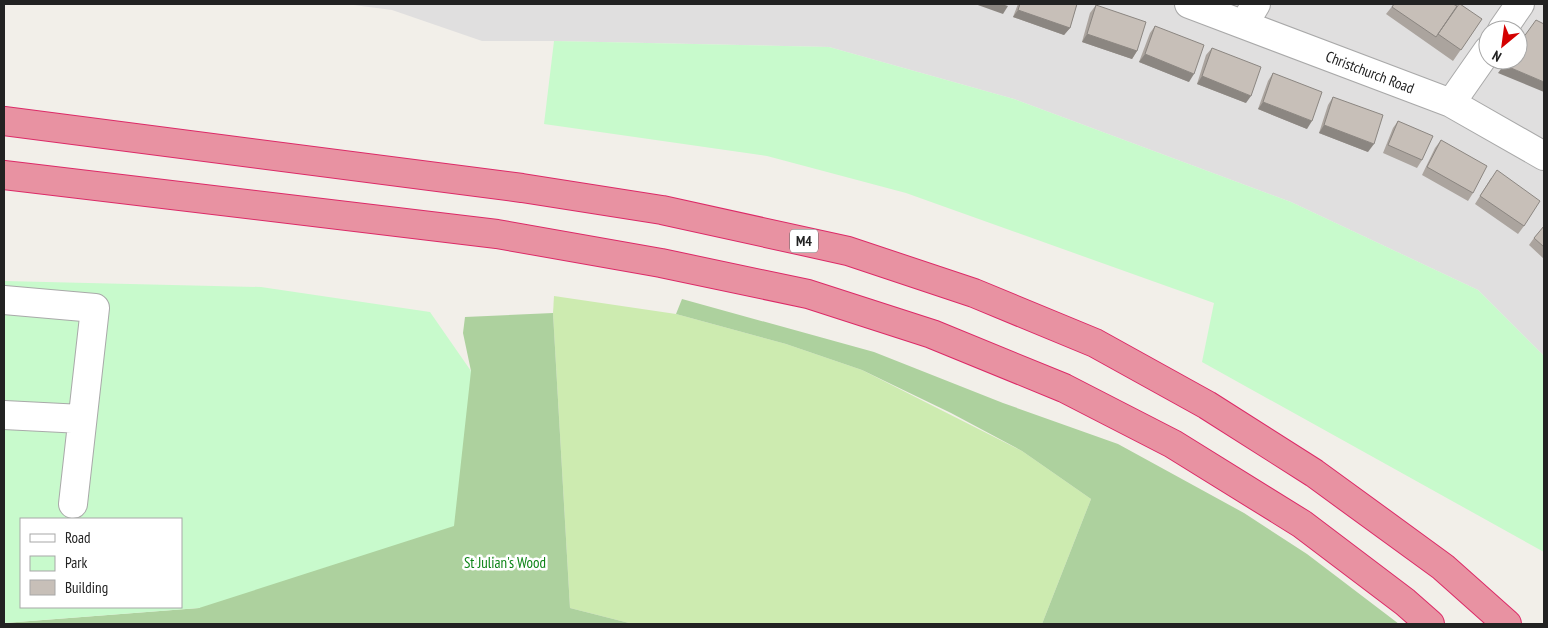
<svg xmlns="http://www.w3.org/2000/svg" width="1548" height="628" viewBox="0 0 1548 628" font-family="'PT Sans Narrow',sans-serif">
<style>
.residential{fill:#e0dfdf;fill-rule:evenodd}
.grass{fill:#cdebb0}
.forest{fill:#add19e}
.park{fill:#c8facc;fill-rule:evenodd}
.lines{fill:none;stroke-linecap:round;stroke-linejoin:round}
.minor-casing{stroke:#a9a9a9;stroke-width:30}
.highway-casing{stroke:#dc2a67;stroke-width:30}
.minor{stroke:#fff;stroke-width:28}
.highway{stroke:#e892a2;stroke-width:28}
.wall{fill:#aba49e}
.shaded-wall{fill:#8b8681}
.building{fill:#c7bfb8;stroke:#8b8681}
.labels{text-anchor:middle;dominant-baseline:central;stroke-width:5;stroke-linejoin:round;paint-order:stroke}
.shield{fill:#fff;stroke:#646464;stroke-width:1}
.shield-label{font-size:14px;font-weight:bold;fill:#222}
.street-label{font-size:15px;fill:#222;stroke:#fff}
.park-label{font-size:15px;fill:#0c8416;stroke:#fff}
</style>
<rect width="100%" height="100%" fill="#f2efe9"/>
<!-- residential -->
<path class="residential" d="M 346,4 L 1544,4 L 1544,356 L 1478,290 L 1291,202 L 1014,99 L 829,47 L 554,41 L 482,41 L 392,10 ZM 1488,30 L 1518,30 L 1518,60 L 1488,60 Z"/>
<!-- grass -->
<path class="grass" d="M 554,296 L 676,314 L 786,344 L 862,370 L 1022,451 L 1091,499 L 1042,624 L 633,624 L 570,608 L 553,313 Z"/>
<!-- forest -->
<path class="forest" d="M 682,299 L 874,352 L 1003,403 L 1118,444 L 1244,513 L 1307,554 L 1399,624 L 1042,624 L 1091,499 L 1022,451 L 951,413 L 862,370 L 786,344 L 676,314 Z
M 553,313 L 570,608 L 633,624 L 4,624 L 4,623 L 199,608 L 471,371 L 463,333 L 465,317 Z"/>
<!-- park -->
<path class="park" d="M 554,41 L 829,47 L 1014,99 L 1291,202 L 1478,290 L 1544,356 L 1544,552 L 1202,362 L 1214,303 L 906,193 L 767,156 L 544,124 Z
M 4,281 L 261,287 L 430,312 L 471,371 L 454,526 L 199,608 L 4,623 ZM 21,519 L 181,519 L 181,607 L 21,607 Z"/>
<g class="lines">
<!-- minor casing -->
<g class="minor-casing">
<path id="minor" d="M 1189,4 L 1451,103 L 1544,156
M 1244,24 L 1256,4
M 1502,30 L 1520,4
M 1451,103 L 1488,50
M 4,300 L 95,308 L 73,504
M 4,415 L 82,419"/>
</g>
<!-- highway casing -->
<g class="highway-casing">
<path id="highway" d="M 4,121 L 522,188 L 662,210 L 848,251 L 974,293 L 1095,343 L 1207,405 L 1314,473 L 1443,567 L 1507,624
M 4,175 L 497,234 L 661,263 L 808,294 L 932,334 L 1064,388 L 1173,444 L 1302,524 L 1405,602 L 1430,624"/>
</g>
<!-- minor -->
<use href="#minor" class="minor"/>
<!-- highway -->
<use href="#highway" class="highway"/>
</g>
<!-- wall -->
<path class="wall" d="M 1018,4 L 1077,4 L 1070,28 L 1064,35 L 1013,17 Z
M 1394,4 L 1457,6 L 1482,19 L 1453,61 L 1386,14 Z
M 1096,5 L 1137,51 L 1132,59 L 1082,42 L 1090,13 Z
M 1155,26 L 1189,82 L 1139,62 L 1150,33 Z
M 1212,48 L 1246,103 L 1197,84 L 1206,55 Z
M 1273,73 L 1307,129 L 1258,109 L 1268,81 Z
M 1333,97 L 1368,152 L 1319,133 L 1328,105 Z
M 1398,121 L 1422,160 L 1417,168 L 1383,153 L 1393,128 Z
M 1441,140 L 1473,193 L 1468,201 L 1422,175 L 1435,148 Z
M 1491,178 L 1524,226 L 1518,234 L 1475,204 Z
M 1544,226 L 1544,259 L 1529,245 L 1534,238 Z"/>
<!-- shaded-wall -->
<path class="shaded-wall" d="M 975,4 L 1002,4 L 1008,6 L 1003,14 Z
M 1018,10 L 1070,28 L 1064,35 L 1013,17 Z
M 1087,34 L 1137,51 L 1132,59 L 1082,42 Z
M 1145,54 L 1194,74 L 1189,82 L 1139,62 Z
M 1504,65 L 1544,82 L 1544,92 L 1498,73 Z
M 1202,76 L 1251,96 L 1246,103 L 1197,84 Z
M 1263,102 L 1312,121 L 1307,129 L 1258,109 Z
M 1324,125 L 1374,144 L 1368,152 L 1319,133 Z"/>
<!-- building -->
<path class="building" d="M 1020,4 L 1077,4 L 1070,28 L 1018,10 Z
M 1394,4 L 1453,4 L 1457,6 L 1436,37 L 1392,7 Z
M 1459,4 L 1460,4 L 1482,19 L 1461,50 L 1438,34 Z
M 1096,5 L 1146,22 L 1137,51 L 1087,34 Z
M 1536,20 L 1544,24 L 1544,82 L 1504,65 L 1507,60 L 1518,60 L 1518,45 Z
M 1155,26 L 1204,45 L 1194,74 L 1145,54 Z
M 1212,48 L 1261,67 L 1251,96 L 1202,76 Z
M 1273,73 L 1322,92 L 1312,121 L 1263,102 Z
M 1333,97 L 1383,115 L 1374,144 L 1324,125 Z
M 1398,121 L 1433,136 L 1422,160 L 1388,145 Z
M 1441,140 L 1487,166 L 1473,193 L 1427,167 Z
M 1497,170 L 1540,201 L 1524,226 L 1480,196 Z
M 1544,226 L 1544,247 L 1534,238 Z"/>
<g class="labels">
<!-- shield labels -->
<rect class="shield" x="790" y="229.5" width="28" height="23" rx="4"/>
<g class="shield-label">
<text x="804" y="241">M4</text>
</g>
<!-- street labels -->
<g class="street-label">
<text transform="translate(1370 72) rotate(21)">Christchurch Road</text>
</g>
<!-- park labels -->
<g class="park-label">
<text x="505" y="562">St Julian's Wood</text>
</g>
</g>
<!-- border -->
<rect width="1548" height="628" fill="none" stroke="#222222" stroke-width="10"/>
<!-- legend -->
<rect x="20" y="518" width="162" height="90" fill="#ffffff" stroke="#a7a7a7"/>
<rect x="30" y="534" width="25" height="8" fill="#ffffff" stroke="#a7a7a7"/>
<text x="65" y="543" font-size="15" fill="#222222">Road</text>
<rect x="30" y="556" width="25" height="15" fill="#c8facc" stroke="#a7a7a7"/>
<text x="65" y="568" font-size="15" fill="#222222">Park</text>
<rect x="30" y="580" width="25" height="15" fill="#c7bfb8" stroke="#a7a7a7"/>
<text x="65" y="593" font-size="15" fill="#222222">Building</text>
<!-- north arrow -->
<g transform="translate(1503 45) rotate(209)"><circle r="24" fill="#ffffff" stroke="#a7a7a7"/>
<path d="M0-4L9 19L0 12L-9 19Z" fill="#d40000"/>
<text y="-8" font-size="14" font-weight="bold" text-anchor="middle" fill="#222222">N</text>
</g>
</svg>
